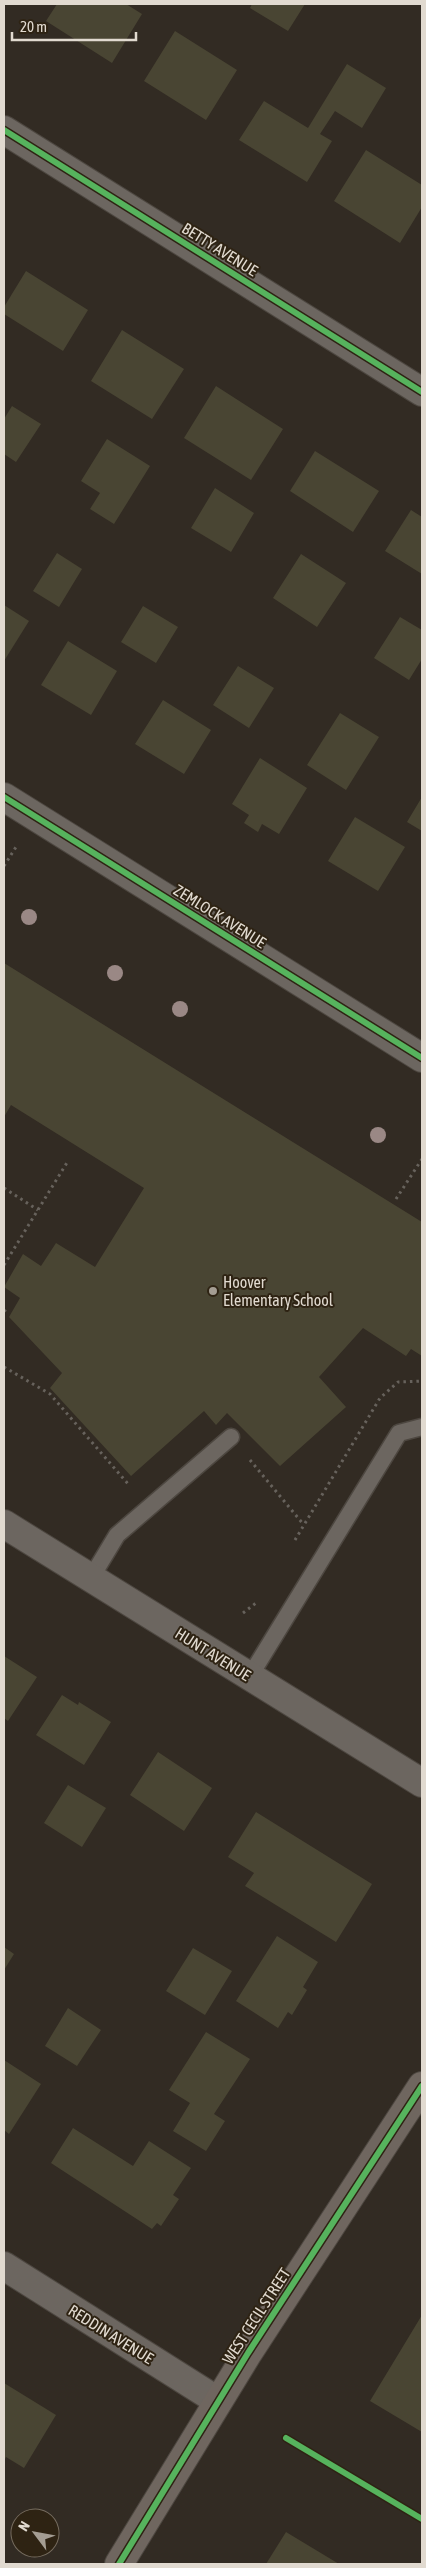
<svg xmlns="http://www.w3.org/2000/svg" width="426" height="2568" viewBox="0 0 426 2568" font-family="'Asap Condensed',sans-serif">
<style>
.building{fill:#494533}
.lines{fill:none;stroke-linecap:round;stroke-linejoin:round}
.service-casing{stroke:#4d4740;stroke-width:19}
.minor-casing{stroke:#4d4740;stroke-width:30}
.secondary-casing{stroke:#4d4740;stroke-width:30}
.path{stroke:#67625c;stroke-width:3;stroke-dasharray:2.5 4;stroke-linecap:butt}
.service{stroke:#6c6660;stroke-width:16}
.minor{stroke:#6c6660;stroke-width:28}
.secondary{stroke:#6f665f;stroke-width:28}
.cycleway-casing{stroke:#2e2313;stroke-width:9}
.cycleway{stroke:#56b35d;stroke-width:6}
.tree{fill:#9a8885}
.poi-dot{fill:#a49d93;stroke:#2e2313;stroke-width:2}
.labels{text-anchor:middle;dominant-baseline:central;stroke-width:4;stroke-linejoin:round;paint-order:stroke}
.street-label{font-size:16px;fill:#e1dad0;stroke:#2e2313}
.poi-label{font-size:16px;fill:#e1dad0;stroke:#2e2313;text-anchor:start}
</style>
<rect width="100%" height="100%" fill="#322b23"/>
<!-- building -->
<path class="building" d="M 57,4 L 126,4 L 142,14 L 112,63 L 46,21 Z
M 252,4 L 305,4 L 288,31 L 250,8 Z
M 175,31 L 237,70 L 206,120 L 144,81 Z
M 347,64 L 386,88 L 362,128 L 335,111 L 320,134 L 332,141 L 307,182 L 239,140 L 264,101 L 308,128 Z
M 366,150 L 422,185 L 422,207 L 400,243 L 334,201 Z
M 26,271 L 88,310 L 63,351 L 4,314 L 4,307 Z
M 122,330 L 184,369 L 152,419 L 91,381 Z
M 216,386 L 283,429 L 251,480 L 184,438 Z
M 12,406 L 41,424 L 16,462 L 4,454 L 4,419 Z
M 107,439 L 150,466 L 114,524 L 90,509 L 100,493 L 81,481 Z
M 315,451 L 379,491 L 353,532 L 290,491 Z
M 215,488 L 254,513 L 231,552 L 191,528 Z
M 411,510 L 422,517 L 422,574 L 385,551 Z
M 57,553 L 82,569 L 59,607 L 33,591 Z
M 301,554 L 346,583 L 317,627 L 273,598 Z
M 4,605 L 29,621 L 4,661 Z
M 143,606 L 178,627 L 156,663 L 121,642 Z
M 400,617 L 422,630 L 422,659 L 409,680 L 374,658 Z
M 68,641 L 117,671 L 91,715 L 41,685 Z
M 238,666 L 274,688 L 249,728 L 213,705 Z
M 163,700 L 211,730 L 184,774 L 135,744 Z
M 340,713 L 379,737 L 346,790 L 307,765 Z
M 260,758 L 307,788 L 279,834 L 262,824 L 258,832 L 244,823 L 249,815 L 232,804 Z
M 422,797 L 422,831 L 407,822 Z
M 355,817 L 405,847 L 378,891 L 328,861 Z
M 4,963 L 422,1222 L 422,1356 L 411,1349 L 406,1356 L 363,1328 L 319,1377 L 346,1407 L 280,1466 L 227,1413 L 216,1425 L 204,1411 L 131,1476 L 50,1388 L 62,1373 L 9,1317 L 20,1298 L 4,1287 L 23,1254 L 41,1266 L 56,1243 L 95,1267 L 144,1188 L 11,1105 L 4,1117 Z
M 4,1656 L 37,1677 L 8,1721 L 4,1718 Z
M 62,1695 L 78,1705 L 79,1702 L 111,1722 L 84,1765 L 36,1735 Z
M 158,1752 L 212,1788 L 184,1831 L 130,1795 Z
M 68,1785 L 106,1808 L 82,1847 L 44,1823 Z
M 256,1812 L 372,1884 L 336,1942 L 245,1886 L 254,1873 L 228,1857 Z
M 277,1936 L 318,1962 L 303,1987 L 307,1990 L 292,2015 L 288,2012 L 278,2028 L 236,2001 Z
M 4,1947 L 14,1954 L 4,1970 Z
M 193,1948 L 232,1971 L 205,2015 L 166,1991 Z
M 68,2008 L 101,2030 L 77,2066 L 45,2046 Z
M 206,2032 L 250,2059 L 214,2114 L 225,2121 L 206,2151 L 173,2131 L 190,2103 L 169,2090 Z
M 4,2060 L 41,2084 L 9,2134 L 4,2130 Z
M 73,2128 L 133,2166 L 149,2141 L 191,2168 L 173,2195 L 179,2199 L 161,2226 L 157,2223 L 152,2229 L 51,2163 Z
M 422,2315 L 422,2432 L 370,2401 Z
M 4,2383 L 56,2415 L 24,2468 L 6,2457 L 4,2461 Z
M 286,2532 L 339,2564 L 266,2564 Z"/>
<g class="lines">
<!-- service casing -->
<g class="service-casing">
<path id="service" d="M 91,1578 L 117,1535 L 231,1437
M 250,1676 L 399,1433 L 422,1427"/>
</g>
<!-- minor casing -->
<g class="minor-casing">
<path id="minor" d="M 4,130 L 422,392
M 4,797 L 422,1058
M 4,1524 L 422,1783
M 4,2266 L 218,2401"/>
</g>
<!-- secondary casing -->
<g class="secondary-casing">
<path id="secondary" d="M 119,2564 L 248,2353 L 422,2086"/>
</g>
<!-- path -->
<path class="path" d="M 4,866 L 16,847
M 4,1188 L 38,1210
M 396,1199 L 422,1159
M 4,1265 L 68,1161
M 4,1310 L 6,1312
M 4,1367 L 50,1394 L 129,1485
M 250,1460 L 304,1525
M 295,1540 L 380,1398 L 398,1382 L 422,1381
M 243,1613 L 256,1603"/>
<!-- service -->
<use href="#service" class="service"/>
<!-- minor -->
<use href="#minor" class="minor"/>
<!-- secondary -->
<use href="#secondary" class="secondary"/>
<!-- cycleway casing -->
<g class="cycleway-casing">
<path id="cycleway" d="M 4,130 L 422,392
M 4,797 L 422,1058
M 286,2438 L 422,2519
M 119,2564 L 248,2353 L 422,2086"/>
</g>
<!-- cycleway -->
<use href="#cycleway" class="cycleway"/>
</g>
<!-- trees -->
<g class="tree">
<circle cx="29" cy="917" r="8"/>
<circle cx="115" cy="973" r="8"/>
<circle cx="180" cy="1009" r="8"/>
<circle cx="378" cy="1135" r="8"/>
</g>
<!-- markers -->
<circle class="poi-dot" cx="213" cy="1291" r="5"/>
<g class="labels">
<!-- street labels -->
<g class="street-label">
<text transform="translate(220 249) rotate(32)">BETTY AVENUE</text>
<text transform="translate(220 916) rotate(32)">ZEMLOCK AVENUE</text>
<text transform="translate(213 1654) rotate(32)">HUNT AVENUE</text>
<text transform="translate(256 2316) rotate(-57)">WEST CECIL STREET</text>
<text transform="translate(111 2334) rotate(32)">REDDIN AVENUE</text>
</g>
<!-- poi labels -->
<g class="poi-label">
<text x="223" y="1282">Hoover<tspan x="223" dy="18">Elementary School</tspan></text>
</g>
</g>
<!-- border -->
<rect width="426" height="2568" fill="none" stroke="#e1dad0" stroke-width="10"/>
<!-- north arrow -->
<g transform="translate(35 2533) rotate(302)"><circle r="24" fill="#2e2313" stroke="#766c5f"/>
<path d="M0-4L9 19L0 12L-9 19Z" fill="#a49d93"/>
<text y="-8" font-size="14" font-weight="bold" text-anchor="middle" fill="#e1dad0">N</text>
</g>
<!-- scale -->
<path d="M12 32v8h124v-8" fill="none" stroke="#e1dad0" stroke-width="2.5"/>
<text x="20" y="32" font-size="15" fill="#e1dad0" stroke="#2e2313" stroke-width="4" paint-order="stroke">20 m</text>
</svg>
